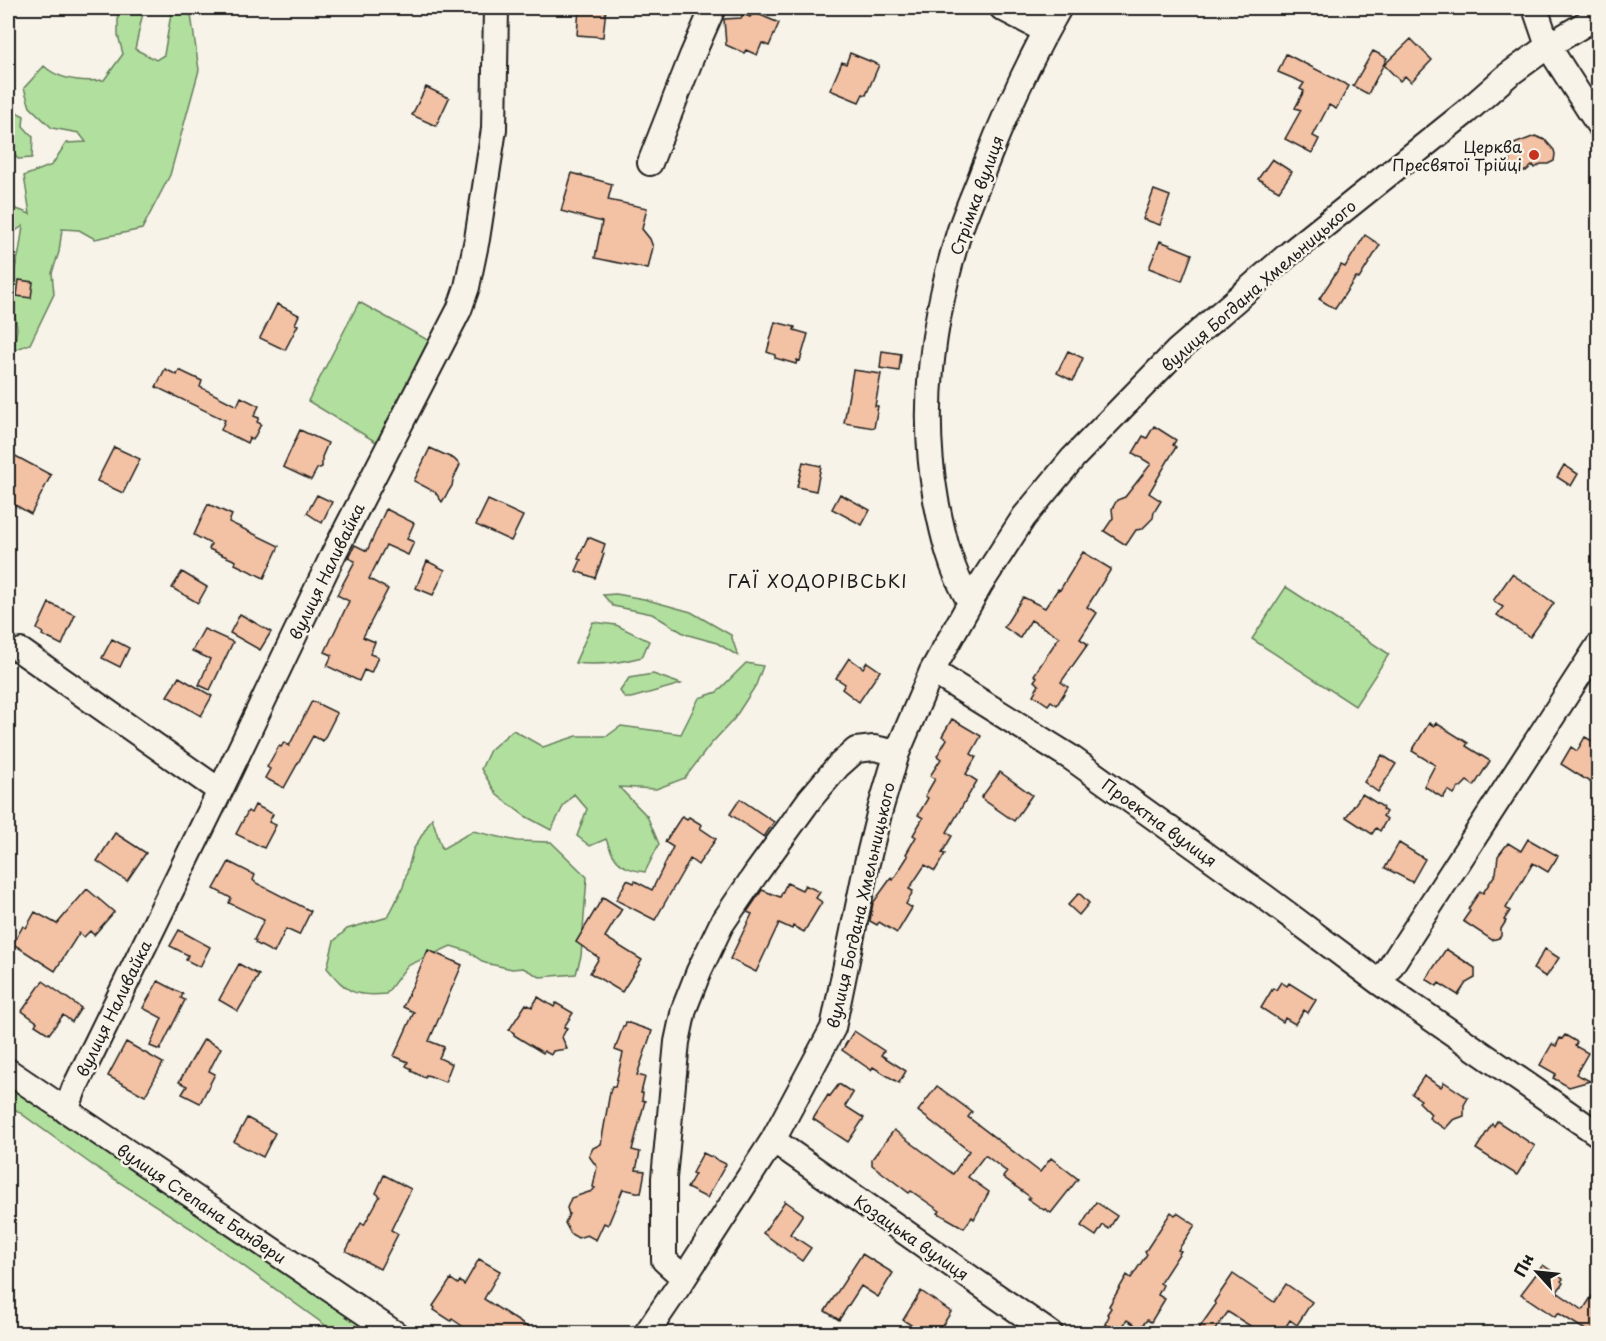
<svg xmlns="http://www.w3.org/2000/svg" width="1606" height="1341" viewBox="0 0 1606 1341" font-family="'Playpen Sans',sans-serif">
<style>
.green{fill:#b1df9e;stroke:#667e5d;stroke-width:1.5}
.building{fill:#f3c1a4;stroke:#1c1c1c;stroke-width:1.5}
.lines{fill:none;stroke-linecap:round;stroke-linejoin:round}
.minor-casing{stroke:#1c1c1c;stroke-width:28}
.minor{stroke:#f7f3e8;stroke-width:24}
.poi-dot{fill:#c8321e;stroke:#f7f3e8;stroke-width:2}
.labels{text-anchor:middle;dominant-baseline:central;stroke-width:5;stroke-linejoin:round;paint-order:stroke}
.poi-label{font-size:16px;fill:#1c1c1c;stroke:#f7f3e8;text-anchor:end}
.street-label{font-size:16px;fill:#1c1c1c;stroke:#f7f3e8}
.neighbourhood-label{font-size:18px;letter-spacing:1.5px;fill:#1c1c1c;stroke:#f7f3e8}
</style>
<rect width="100%" height="100%" fill="#f7f3e8"/>
<filter id="ink" filterUnits="userSpaceOnUse"><feTurbulence type="fractalNoise" baseFrequency=".0167" numOctaves="2"/><feDisplacementMap in="SourceGraphic" scale="12" xChannelSelector="R" yChannelSelector="G"/><feConvolveMatrix kernelMatrix="1 2 1 2 8 2 1 2 1" color-interpolation-filters="sRGB"/></filter>
<g filter="url(#ink)">
<!-- green -->
<path class="green" d="M 114,8 L 144,8 L 135,49 L 156,60 L 164,55 L 172,8 L 190,8 L 199,70 L 170,175 L 142,229 L 95,239 L 79,230 L 62,229 L 59,252 L 52,273 L 54,294 L 30,344 L 14,350 L 17,328 L 10,286 L 19,253 L 23,226 L 8,236 L 8,207 L 9,206 L 30,214 L 24,176 L 52,165 L 66,143 L 86,142 L 79,133 L 52,128 L 30,107 L 24,88 L 44,66 C 60,81 83,82 104,80 L 123,54 L 118,35 L 118,16 Z
M 8,108 L 24,116 L 23,126 L 33,137 L 32,158 L 18,159 L 8,147 Z
M 359,302 L 435,344 L 381,445 L 308,401 Z
M 1286,587 L 1389,654 L 1355,706 L 1252,639 Z
M 616,594 L 644,599 L 691,612 L 731,635 L 738,656 L 717,643 L 685,634 L 652,614 L 613,606 L 603,595 Z
M 593,622 L 616,625 L 649,641 L 642,657 C 619,663 598,666 575,663 Z
M 746,663 L 763,666 L 756,685 L 734,719 L 710,745 L 685,778 L 656,789 L 619,787 L 647,816 L 659,844 L 645,872 C 621,869 614,862 606,839 L 590,846 L 577,836 L 587,809 L 574,794 L 564,805 L 551,830 L 525,816 L 497,795 L 481,769 L 490,750 L 513,730 L 543,747 L 577,736 L 607,736 L 621,726 L 681,734 L 699,698 L 717,692 Z
M 653,674 L 681,684 L 631,698 L 625,698 L 620,691 L 629,678 Z
M 432,818 L 442,849 L 473,831 L 517,841 L 551,842 L 587,877 L 581,956 L 576,974 L 540,977 L 523,968 L 512,969 L 485,963 L 467,951 L 451,946 L 407,966 L 386,994 C 353,997 347,992 327,968 L 334,941 L 347,929 L 388,917 L 403,887 L 413,850 Z
M 8,1085 L 125,1161 L 377,1333 L 336,1333 L 195,1231 L 91,1164 L 8,1104 Z"/>
<!-- building -->
<path class="building" d="M 579,8 L 606,8 L 603,37 L 577,35 Z
M 753,12 L 779,23 L 769,46 L 762,43 L 757,55 L 746,50 L 744,53 L 726,45 L 724,19 L 741,18 L 743,14 L 750,17 Z
M 1411,39 L 1432,60 L 1411,82 L 1405,76 L 1400,81 L 1384,65 Z
M 1373,51 L 1387,58 L 1368,94 L 1353,86 Z
M 850,53 L 879,65 L 866,95 L 863,94 L 859,102 L 830,90 L 842,62 L 846,64 Z
M 1286,54 L 1349,86 L 1336,109 L 1329,105 L 1313,136 L 1319,139 L 1312,153 L 1285,139 L 1301,110 L 1295,108 L 1304,91 L 1300,89 L 1304,83 L 1278,72 Z
M 426,87 L 449,98 L 436,126 L 412,115 Z
M 1535,136 L 1545,140 L 1554,150 L 1555,154 L 1554,161 L 1548,164 L 1541,164 L 1535,168 L 1533,165 L 1526,171 L 1516,171 L 1510,164 L 1510,157 L 1519,149 L 1514,144 Z
M 1272,159 L 1292,172 L 1279,191 L 1258,179 Z
M 572,173 L 612,184 L 608,200 L 647,208 L 642,229 L 650,239 L 653,247 L 648,269 L 595,258 L 602,222 L 561,211 Z
M 1154,190 L 1170,196 L 1160,225 L 1143,219 Z
M 1365,235 L 1380,245 L 1359,279 L 1356,277 L 1335,309 L 1319,299 L 1341,265 L 1345,267 Z
M 1160,241 L 1192,254 L 1182,281 L 1149,268 Z
M 19,280 L 33,282 L 31,298 L 17,296 Z
M 277,304 L 299,315 L 295,324 L 298,325 L 285,350 L 260,338 Z
M 775,322 L 795,327 L 794,330 L 808,334 L 800,361 L 797,360 L 796,364 L 775,358 L 775,355 L 767,352 Z
M 882,351 L 901,354 L 899,371 L 880,368 Z
M 1068,351 L 1083,358 L 1073,381 L 1057,373 Z
M 165,369 L 177,375 L 179,370 L 202,381 L 200,387 L 237,406 L 241,397 L 259,406 L 254,416 L 259,418 L 257,422 L 261,424 L 253,440 L 249,438 L 247,443 L 221,430 L 225,420 L 156,387 Z
M 853,370 L 881,374 L 875,406 L 878,406 L 874,428 L 844,423 Z
M 1154,426 L 1176,440 L 1173,445 L 1176,447 L 1149,493 L 1161,501 L 1154,512 L 1153,518 L 1142,529 L 1136,530 L 1126,545 L 1104,531 L 1113,518 L 1112,509 L 1117,500 L 1125,497 L 1151,464 L 1133,453 L 1143,436 L 1147,438 Z
M 300,430 L 328,443 L 322,457 L 322,467 L 317,469 L 311,480 L 283,467 Z
M 114,447 L 140,459 L 123,493 L 97,481 Z
M 430,448 L 454,459 L 460,465 L 453,480 L 452,486 L 442,502 L 435,492 L 414,481 Z
M 8,452 L 51,475 L 31,514 L 8,501 Z
M 803,462 L 821,466 L 816,491 L 797,487 Z
M 1564,465 L 1578,474 L 1571,486 L 1557,477 Z
M 840,494 L 870,510 L 862,525 L 832,509 Z
M 317,495 L 332,502 L 322,523 L 307,513 Z
M 488,500 L 523,516 L 511,541 L 476,525 Z
M 208,504 L 232,515 L 229,522 L 279,546 L 264,578 L 235,564 L 236,561 L 209,549 L 211,544 L 194,535 Z
M 386,509 L 414,523 L 407,539 L 414,542 L 408,555 L 386,545 L 369,579 L 388,589 L 363,637 L 375,642 L 370,654 L 378,657 L 371,673 L 364,670 L 359,681 L 327,666 L 332,655 L 325,652 L 349,601 L 337,595 L 355,561 L 348,558 L 355,545 L 367,551 Z
M 588,537 L 605,544 L 602,553 L 604,554 L 595,578 L 576,571 L 581,560 L 578,559 Z
M 1083,552 L 1111,569 L 1087,607 L 1097,613 L 1080,639 L 1088,644 L 1061,682 L 1068,687 L 1057,705 L 1051,701 L 1048,705 L 1033,695 L 1039,685 L 1034,681 L 1037,677 L 1034,675 L 1059,637 L 1031,620 L 1020,638 L 1004,627 L 1023,597 L 1045,608 L 1058,589 L 1060,590 Z
M 427,561 L 445,570 L 433,595 L 416,588 Z
M 182,572 L 207,587 L 198,603 L 172,588 Z
M 1512,574 L 1554,603 L 1530,637 L 1497,615 L 1503,607 L 1493,601 Z
M 49,603 L 75,615 L 62,645 L 42,635 L 43,633 L 37,629 Z
M 240,614 L 271,632 L 260,650 L 230,633 Z
M 204,629 L 233,642 L 210,690 L 199,685 L 210,659 L 192,651 Z
M 112,639 L 129,648 L 120,667 L 102,658 Z
M 849,658 L 863,668 L 867,662 L 880,671 L 859,702 L 842,689 L 845,684 L 836,678 Z
M 179,677 L 212,696 L 201,716 L 167,696 Z
M 312,701 L 337,713 L 323,741 L 313,736 L 284,788 L 265,778 L 270,769 L 267,767 L 279,746 L 281,747 L 284,742 L 289,746 Z
M 952,719 L 981,736 L 971,754 L 976,757 L 966,774 L 977,781 L 947,832 L 952,836 L 942,853 L 945,854 L 935,871 L 925,865 L 909,889 L 913,891 L 906,904 L 912,908 L 897,933 L 879,922 L 877,925 L 870,921 L 873,903 L 891,878 L 893,880 L 908,856 L 906,854 L 916,837 L 913,835 L 923,818 L 918,815 L 928,798 L 925,796 L 935,779 L 930,776 L 941,759 L 937,756 L 947,739 L 942,736 Z
M 1429,723 L 1434,726 L 1436,723 L 1468,743 L 1466,746 L 1490,761 L 1474,786 L 1467,781 L 1461,787 L 1459,787 L 1454,794 L 1448,790 L 1443,798 L 1424,786 L 1435,765 L 1412,751 Z
M 1585,737 L 1599,745 L 1599,788 L 1561,764 L 1571,747 L 1577,751 Z
M 1382,755 L 1396,764 L 1378,792 L 1364,782 Z
M 1000,772 L 1032,795 L 1014,821 L 981,798 Z
M 1362,794 L 1383,807 L 1382,809 L 1386,812 L 1383,816 L 1387,819 L 1380,831 L 1376,828 L 1372,834 L 1346,817 Z
M 740,799 L 774,822 L 764,837 L 730,814 Z
M 255,805 L 273,814 L 269,822 L 276,825 L 264,848 L 236,834 L 248,811 L 251,813 Z
M 682,816 L 687,819 L 689,817 L 702,825 L 700,828 L 716,839 L 698,865 L 690,859 L 655,920 L 616,900 L 627,880 L 634,883 L 635,881 L 652,890 L 673,847 L 665,842 Z
M 115,833 L 146,853 L 127,881 L 97,861 Z
M 1528,839 L 1558,856 L 1548,872 L 1533,863 L 1506,908 L 1510,911 L 1504,920 L 1506,921 L 1501,929 L 1501,936 L 1499,938 L 1492,940 L 1463,921 L 1470,911 L 1468,909 L 1480,891 L 1483,893 L 1496,873 L 1498,856 L 1508,843 L 1521,851 Z
M 1399,843 L 1425,859 L 1412,882 L 1385,868 Z
M 229,862 L 255,875 L 253,880 L 256,883 L 311,911 L 299,935 L 286,929 L 274,953 L 255,943 L 256,941 L 254,940 L 264,920 L 229,903 L 231,898 L 214,889 Z
M 787,883 L 802,890 L 805,885 L 820,892 L 816,898 L 822,902 L 804,932 L 793,926 L 792,929 L 779,923 L 756,972 L 730,959 L 752,914 L 747,912 L 762,890 L 780,897 Z
M 87,889 L 114,912 L 94,935 L 90,931 L 84,937 L 79,933 L 55,971 L 13,944 L 23,926 L 26,928 L 35,912 L 57,924 Z
M 1079,893 L 1089,903 L 1079,915 L 1068,905 Z
M 603,897 L 622,909 L 605,937 L 642,960 L 622,992 L 590,973 L 599,958 L 576,942 Z
M 179,930 L 210,947 L 200,967 L 186,960 L 188,955 L 170,946 Z
M 1446,949 L 1475,968 L 1475,978 L 1466,983 L 1458,995 L 1439,983 L 1437,986 L 1426,979 Z
M 1545,949 L 1559,958 L 1546,977 L 1533,969 Z
M 428,950 L 462,965 L 429,1041 L 444,1047 L 439,1058 L 452,1064 L 445,1082 L 430,1076 L 426,1075 L 425,1078 L 411,1071 L 412,1069 L 406,1066 L 408,1062 L 394,1056 L 414,1012 L 403,1007 Z
M 239,964 L 259,975 L 238,1011 L 219,1000 Z
M 43,981 L 81,1008 L 72,1022 L 63,1015 L 49,1034 L 35,1025 L 37,1022 L 22,1011 Z
M 158,981 L 183,994 L 181,998 L 185,1000 L 160,1050 L 150,1046 L 162,1018 L 143,1008 Z
M 1281,982 L 1287,986 L 1289,983 L 1316,1000 L 1308,1013 L 1304,1010 L 1295,1024 L 1285,1018 L 1283,1022 L 1261,1008 L 1273,988 L 1276,990 Z
M 538,997 L 554,1007 L 556,1003 L 573,1013 L 564,1027 L 567,1028 L 562,1037 L 567,1049 L 553,1051 L 551,1055 L 544,1051 L 543,1053 L 514,1035 L 514,1033 L 509,1030 L 526,1004 L 532,1007 Z
M 626,1022 L 652,1031 L 637,1075 L 645,1077 L 641,1093 L 643,1093 L 642,1100 L 645,1101 L 632,1150 L 640,1152 L 636,1170 L 645,1171 L 641,1193 L 623,1189 L 608,1225 L 604,1223 L 596,1240 L 587,1235 L 578,1238 L 571,1234 L 565,1223 L 569,1214 L 567,1208 L 571,1198 L 592,1191 L 595,1188 L 593,1187 L 597,1167 L 589,1156 L 593,1148 L 601,1144 L 610,1092 L 612,1086 L 615,1087 L 623,1053 L 615,1050 L 623,1026 L 625,1026 Z
M 854,1031 L 884,1051 L 881,1055 L 906,1071 L 899,1083 L 873,1067 L 871,1070 L 842,1050 Z
M 1565,1035 L 1577,1042 L 1575,1046 L 1588,1053 L 1576,1074 L 1590,1081 L 1569,1087 L 1553,1078 L 1556,1074 L 1540,1065 L 1552,1044 L 1556,1046 L 1560,1038 L 1562,1039 Z
M 204,1039 L 221,1048 L 209,1071 L 215,1074 L 200,1103 L 182,1094 L 187,1086 L 179,1082 Z
M 126,1042 L 163,1063 L 145,1096 L 108,1076 Z
M 1424,1076 L 1441,1087 L 1444,1082 L 1468,1098 L 1464,1105 L 1464,1116 L 1453,1120 L 1445,1129 L 1429,1118 L 1431,1114 L 1419,1102 L 1421,1100 L 1412,1094 Z
M 839,1084 L 853,1093 L 845,1106 L 864,1118 L 848,1142 L 813,1119 L 828,1095 L 830,1096 Z
M 937,1086 L 972,1112 L 968,1117 L 1040,1172 L 1051,1158 L 1078,1179 L 1051,1213 L 1045,1209 L 1044,1210 L 1028,1199 L 1030,1197 L 1003,1177 L 1007,1172 L 985,1155 L 968,1177 L 989,1192 L 974,1219 L 972,1217 L 964,1228 L 938,1213 L 940,1211 L 911,1191 L 909,1193 L 872,1165 L 872,1159 L 894,1130 L 953,1174 L 969,1151 L 918,1111 Z
M 247,1118 L 275,1133 L 263,1157 L 234,1142 Z
M 1497,1121 L 1535,1146 L 1517,1175 L 1476,1149 L 1492,1124 L 1494,1126 Z
M 703,1153 L 726,1164 L 707,1198 L 687,1188 L 695,1174 L 692,1173 Z
M 384,1175 L 411,1189 L 391,1230 L 398,1234 L 380,1269 L 346,1251 L 361,1223 L 364,1225 L 380,1196 L 376,1193 Z
M 785,1201 L 803,1214 L 790,1234 L 811,1248 L 802,1261 L 763,1233 Z
M 1096,1202 L 1117,1216 L 1109,1229 L 1103,1225 L 1096,1236 L 1081,1226 Z
M 1171,1212 L 1175,1215 L 1177,1213 L 1195,1225 L 1178,1250 L 1181,1251 L 1160,1283 L 1163,1285 L 1158,1295 L 1165,1299 L 1151,1322 L 1147,1320 L 1140,1328 L 1127,1320 L 1119,1332 L 1105,1324 L 1109,1316 L 1107,1314 L 1111,1308 L 1109,1306 L 1127,1275 L 1131,1278 L 1147,1254 L 1145,1252 Z
M 862,1254 L 893,1273 L 878,1297 L 861,1286 L 839,1320 L 825,1311 Z
M 479,1259 L 500,1271 L 484,1299 L 538,1334 L 474,1334 L 452,1319 L 451,1321 L 434,1310 L 435,1308 L 433,1306 L 451,1279 L 458,1284 L 460,1281 L 464,1285 Z
M 1543,1265 L 1563,1279 L 1561,1281 L 1563,1283 L 1557,1292 L 1583,1310 L 1599,1285 L 1599,1334 L 1592,1334 L 1558,1313 L 1555,1317 L 1521,1294 Z
M 1233,1274 L 1274,1302 L 1286,1284 L 1312,1302 L 1297,1325 L 1290,1320 L 1281,1334 L 1263,1334 L 1228,1312 L 1212,1334 L 1195,1334 L 1216,1304 L 1214,1302 Z
M 921,1291 L 951,1312 L 937,1334 L 917,1334 L 909,1328 L 911,1325 L 903,1320 Z"/>
<g class="lines">
<!-- minor casing -->
<g class="minor-casing">
<path id="minor" d="M 1002,8 L 1046,31
M 1535,8 L 1548,46 L 1598,124
M 650,163 L 692,56 L 713,8
M 970,602 C 951,571 943,536 936,500 C 920,409 932,323 958,236 C 965,213 976,190 984,168 C 1006,111 1029,60 1059,8
M 1598,646 L 1380,983 L 1598,1134
M 21,651 L 220,791
M 932,671 L 1070,757 L 1265,897 L 1380,983
M 8,1071 L 396,1334
M 66,1111 L 74,1089 L 220,791 L 334,553 L 459,310 L 467,287 L 477,239 L 494,129 L 496,8
M 773,1140 L 1051,1334
M 684,1278 L 664,1260 L 664,1178 L 677,1042 L 684,1009 L 699,971 L 721,925 L 755,875 L 810,799 L 838,766 L 856,750 L 874,748 L 897,753
M 646,1334 L 684,1278 L 773,1140 L 833,1028 L 867,863 L 880,810 L 897,753 L 932,671 L 980,585 L 1024,517 L 1073,458 L 1177,351 L 1290,253 L 1466,112 L 1508,75 L 1548,46 L 1598,16"/>
</g>
<!-- minor -->
<use href="#minor" class="minor"/>
</g>
</g>
<!-- markers -->
<circle class="poi-dot" cx="1534" cy="155" r="6"/>
<g class="labels">
<!-- poi labels -->
<g class="poi-label">
<text x="1522" y="146">Церква<tspan x="1522" dy="18">Пресвятої Трійці</tspan></text>
</g>
<!-- street labels -->
<g class="street-label">
<text transform="translate(976 195) rotate(-70)">Стрімка вулиця</text>
<text transform="translate(1258 285) rotate(-41)">вулиця Богдана Хмельницького</text>
<text transform="translate(326 571) rotate(-64)">вулиця Наливайка</text>
<text transform="translate(1160 822) rotate(36)">Проектна вулиця</text>
<text transform="translate(860 905) rotate(-77)">вулиця Богдана Хмельницького</text>
<text transform="translate(113 1008) rotate(-64)">вулиця Наливайка</text>
<text transform="translate(202 1203) rotate(34)">вулиця Степана Бандери</text>
<text transform="translate(912 1237) rotate(35)">Козацька вулиця</text>
</g>
<!-- neighbourhood labels -->
<g class="neighbourhood-label">
<text x="818" y="580">ГАЇ ХОДОРІВСЬКІ</text>
</g>
</g>
<!-- margin -->
<rect width="1606" height="1341" fill="none" stroke="#f7f3e8" stroke-width="30"/>
<rect x="15" y="15" width="1576" height="1311" fill="none" stroke="#1c1c1c" stroke-width="2" filter="url(#ink)"/>
<!-- north arrow -->
<g transform="translate(1537 1272) rotate(297)" stroke="#f7f3e8" stroke-width="4.5" paint-order="stroke">
<path d="M0-4.5L10 22L0 15L-10 22Z" fill="#1c1c1c"/>
<text y="-9" font-size="16" font-weight="bold" text-anchor="middle" fill="#1c1c1c">Пн</text>
</g>
</svg>
